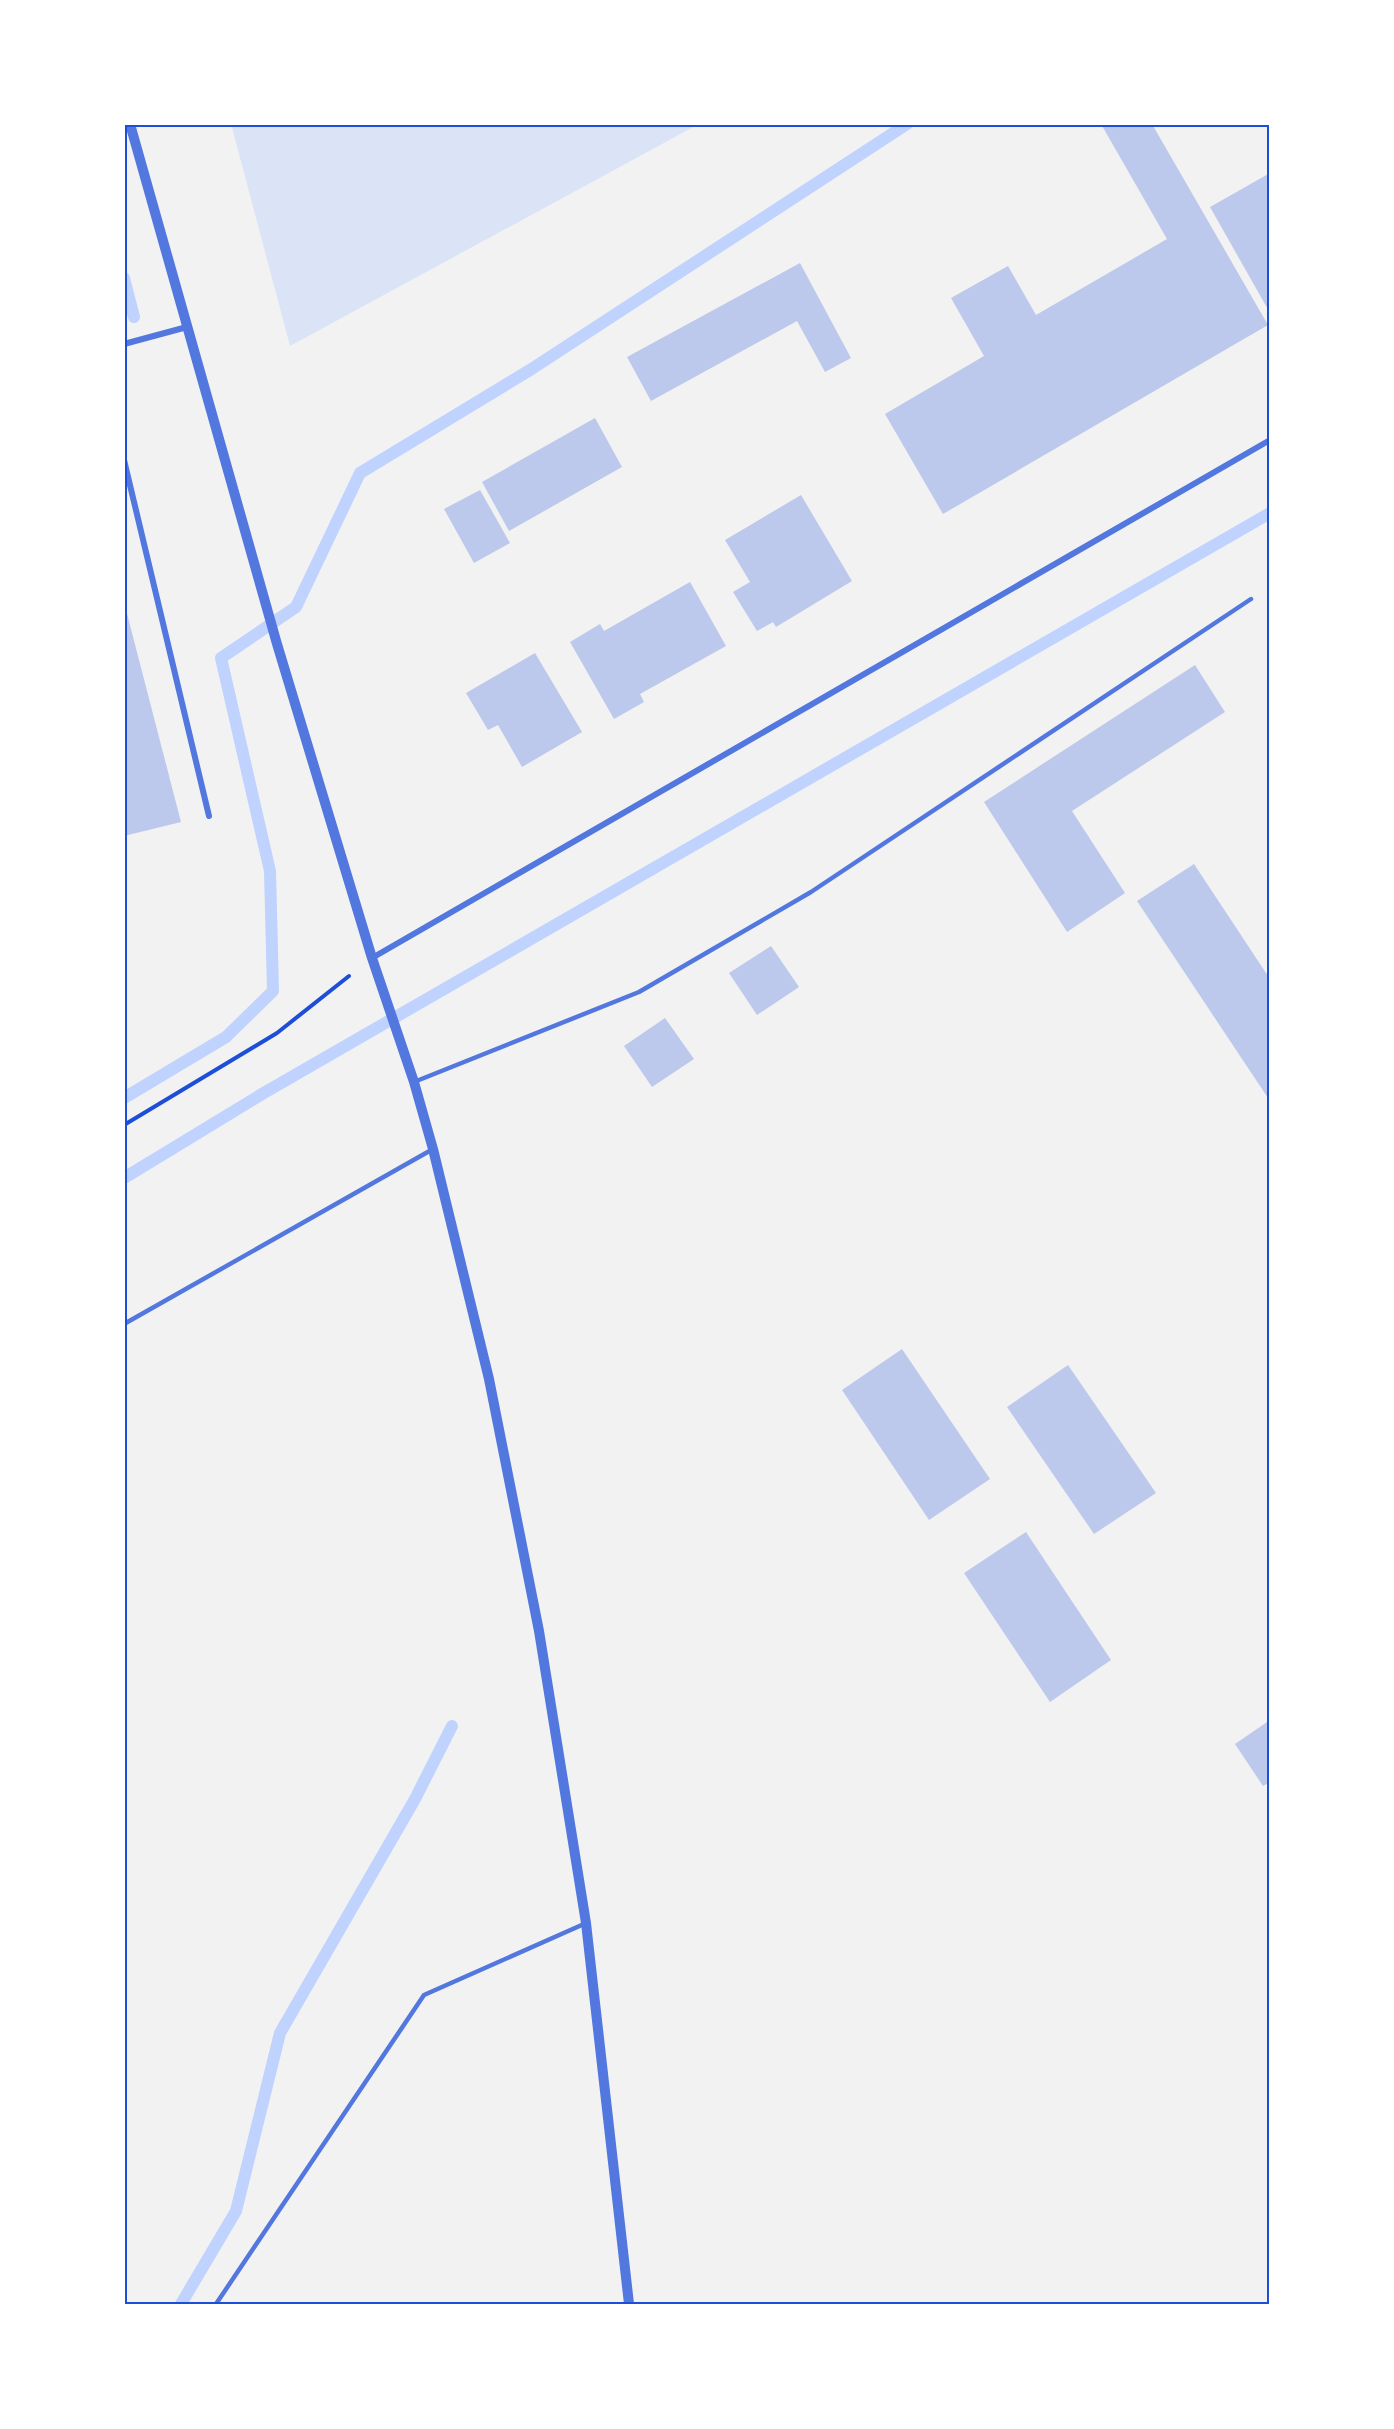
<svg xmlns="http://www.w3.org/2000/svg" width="1394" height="2429" viewBox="0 0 1394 2429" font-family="Jost,sans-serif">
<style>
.green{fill:#dbe4f7}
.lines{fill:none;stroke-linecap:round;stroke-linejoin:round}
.stream{stroke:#bfd3fe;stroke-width:12}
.building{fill:#bdc9ec}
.path{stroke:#1d4ed8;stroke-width:4}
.service{stroke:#5277de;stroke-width:4.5}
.minor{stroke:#5277de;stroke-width:6}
.tertiary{stroke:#5277de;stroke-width:10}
.neatline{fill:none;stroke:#1d4ed8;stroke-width:2}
</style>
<rect width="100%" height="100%" fill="#f2f2f2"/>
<!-- green -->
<path class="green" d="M 231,124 L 697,124 L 697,125 L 290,346 Z"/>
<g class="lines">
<!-- stream -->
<path class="stream" d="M 124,278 L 134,317
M 124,1098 L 226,1037 L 273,991 L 270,871 L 221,658 L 296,607 L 360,473 L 530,370 L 907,124
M 124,1178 L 262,1094 L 1270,513
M 181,2304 L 236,2211 L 280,2033 L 415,1799 L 452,1726"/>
</g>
<!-- building -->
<path class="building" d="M 1101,124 L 1152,124 L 1268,325 L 943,514 L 885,414 L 984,356 L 951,298 L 1008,266 L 1036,315 L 1167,239 Z
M 1270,173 L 1270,313 L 1210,207 Z
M 800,263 L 851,358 L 825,372 L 797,321 L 651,401 L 627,357 Z
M 595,418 L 622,467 L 509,531 L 482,482 Z
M 480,490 L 510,543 L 474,563 L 444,509 Z
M 801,495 L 852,581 L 776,627 L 773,622 L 757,631 L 733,592 L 750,582 L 725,540 Z
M 690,582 L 726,646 L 640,694 L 644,702 L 614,719 L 570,642 L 600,624 L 604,631 Z
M 124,602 L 181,822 L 124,836 Z
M 535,653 L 582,732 L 522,767 L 498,725 L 488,730 L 466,693 Z
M 1195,665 L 1225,712 L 1072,811 L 1125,893 L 1067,932 L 984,802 Z
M 1194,864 L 1270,979 L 1270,1101 L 1137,901 Z
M 771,946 L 799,987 L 757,1015 L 729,973 Z
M 665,1018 L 694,1059 L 652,1087 L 624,1046 Z
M 902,1349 L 990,1479 L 929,1520 L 842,1390 Z
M 1068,1365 L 1156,1493 L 1094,1534 L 1007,1407 Z
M 1026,1532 L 1111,1660 L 1050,1702 L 964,1573 Z
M 1270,1720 L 1270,1782 L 1263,1786 L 1235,1744 Z"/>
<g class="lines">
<!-- path -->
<path class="path" d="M 124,1125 L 277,1033 L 349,976"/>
<!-- service -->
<path class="service" d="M 414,1082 L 639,992 L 811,892 L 1251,599
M 124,1324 L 433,1149
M 216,2304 L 424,1995 L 584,1924"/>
<!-- minor -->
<path class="minor" d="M 124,344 L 187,327
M 124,460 L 209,816
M 372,958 L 1270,440"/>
<!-- tertiary -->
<path class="tertiary" d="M 130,124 L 277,644 L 372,958 L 414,1082 L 433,1149 L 489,1379 L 539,1631 L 586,1923 L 629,2304"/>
</g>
<!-- border -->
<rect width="1394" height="2429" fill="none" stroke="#ffffff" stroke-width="252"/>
<rect x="126" y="126" width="1142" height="2177" class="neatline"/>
</svg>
